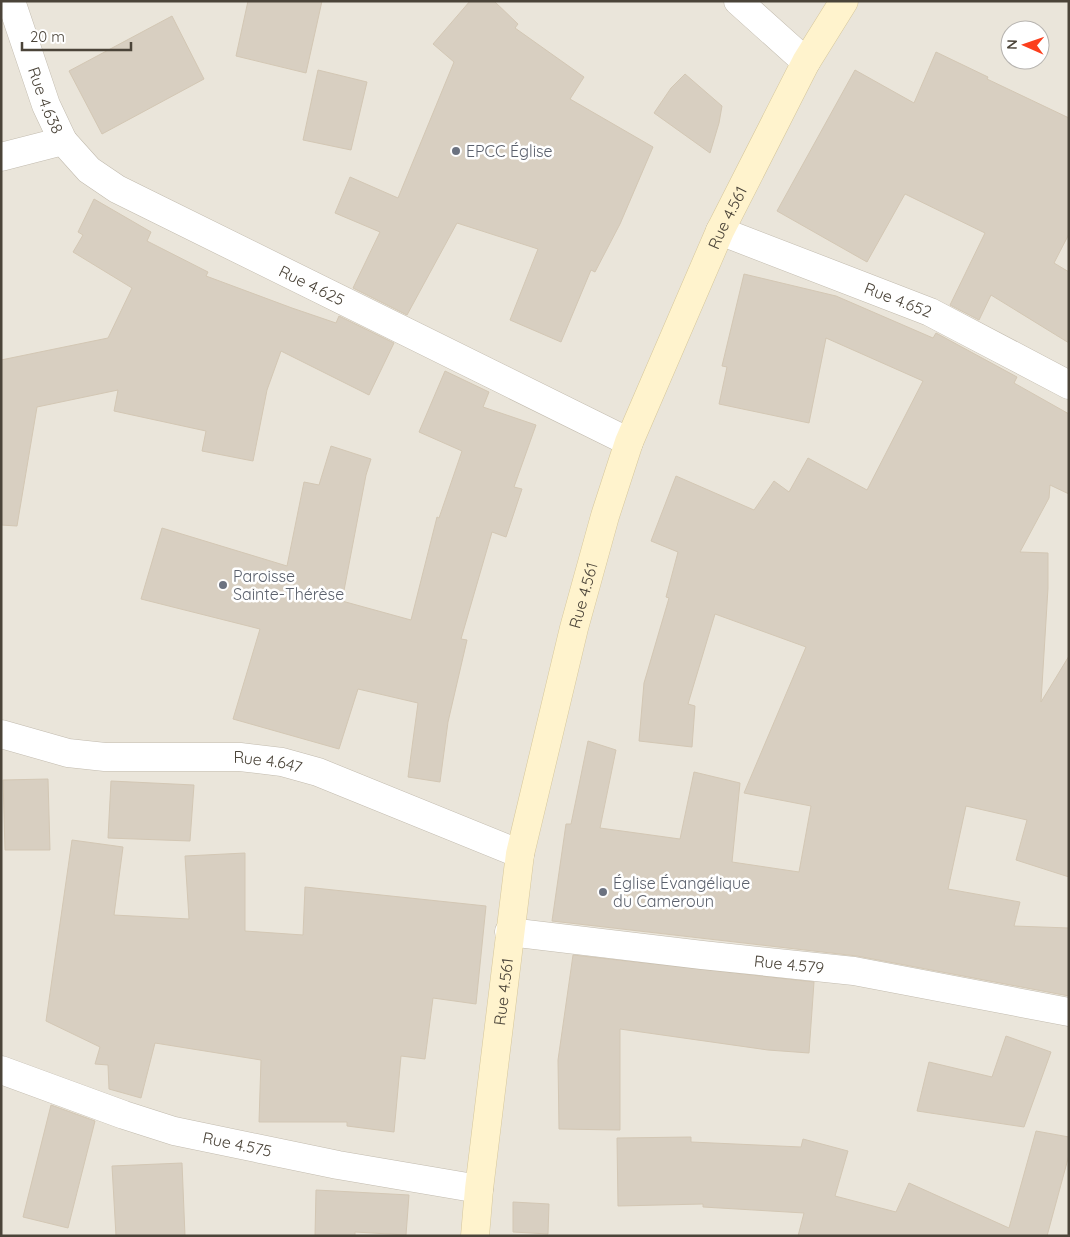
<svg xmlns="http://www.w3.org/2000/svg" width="1070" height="1237" viewBox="0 0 1070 1237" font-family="Quicksand,sans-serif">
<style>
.residential{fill:#eae5da;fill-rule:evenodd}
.building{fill:#d8cfc1;stroke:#d3c7b4}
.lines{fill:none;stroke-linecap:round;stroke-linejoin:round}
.minor-casing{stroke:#c2bbae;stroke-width:29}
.secondary-casing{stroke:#d6c79b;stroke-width:29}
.minor{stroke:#fff;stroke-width:28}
.secondary{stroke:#fff3cd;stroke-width:28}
.worship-dot{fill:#6b7280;stroke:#fff;stroke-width:2}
.labels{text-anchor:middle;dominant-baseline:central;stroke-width:5;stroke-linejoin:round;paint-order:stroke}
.street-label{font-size:16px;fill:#4b4439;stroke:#fff}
.worship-label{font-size:16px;fill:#5b616d;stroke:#fff;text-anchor:start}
</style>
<rect width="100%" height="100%" fill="#f6f3ec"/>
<!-- residential -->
<path class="residential" d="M 1,1 L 1069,1 L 1069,1236 L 1,1236 ZM 1010,30 L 1040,30 L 1040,60 L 1010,60 Z"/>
<!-- building -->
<path class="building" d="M 248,1 L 322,1 L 306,73 L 236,56 Z
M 470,1 L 494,1 L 518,24 L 515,28 L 584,77 L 570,99 L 653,147 L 620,224 L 595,272 L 591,270 L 561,342 L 510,320 L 538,249 L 457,223 L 407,315 L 353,288 L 380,232 L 335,213 L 350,177 L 398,198 L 454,62 L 433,44 Z
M 172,16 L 204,79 L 102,134 L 69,71 Z
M 936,52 L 988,77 L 987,79 L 1069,118 L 1069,234 L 1054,263 L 1069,272 L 1069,343 L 991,295 L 979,320 L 950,305 L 985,233 L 905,194 L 867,262 L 777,211 L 855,70 L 914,103 Z
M 318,70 L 367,82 L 351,150 L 303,140 Z
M 685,74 L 722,106 L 719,123 L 710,153 L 654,113 L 671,88 Z
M 94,199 L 151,232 L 147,241 L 208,272 L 206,276 L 292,308 L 336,323 L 339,316 L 394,343 L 369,395 L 281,351 L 267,390 L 253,461 L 202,451 L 206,431 L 114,411 L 118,390 L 37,407 L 17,526 L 1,525 L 1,360 L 108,338 L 132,288 L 73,252 L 83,235 L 78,232 Z
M 744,274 L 836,296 L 933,338 L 936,333 L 1017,377 L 1014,383 L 1069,414 L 1069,494 L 1050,485 L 1049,498 L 1020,552 L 1048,553 L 1048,588 L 1041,702 L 1069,656 L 1069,877 L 1016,860 L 1027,820 L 966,806 L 948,889 L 1020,902 L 1014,926 L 1069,928 L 1069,996 L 857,956 L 552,921 L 566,824 L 571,824 L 588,741 L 616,750 L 600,828 L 680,839 L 694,772 L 740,783 L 732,862 L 799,872 L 811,806 L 744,793 L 806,647 L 715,614 L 688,704 L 695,706 L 692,747 L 639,741 L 644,683 L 669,598 L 666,597 L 678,552 L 651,541 L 676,476 L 754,510 L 774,481 L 789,492 L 808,458 L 867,490 L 923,381 L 826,338 L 809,423 L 719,404 L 727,367 L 722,366 Z
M 445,371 L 489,392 L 483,407 L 536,425 L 514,487 L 522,489 L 506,537 L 492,532 L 461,639 L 467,640 L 448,722 L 440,782 L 408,777 L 418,703 L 358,689 L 339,749 L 233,719 L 260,629 L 141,599 L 162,528 L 287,566 L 304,482 L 319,485 L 331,446 L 371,459 L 366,475 L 342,601 L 411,620 L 437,517 L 439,518 L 462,451 L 419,432 Z
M 48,779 L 50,850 L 5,850 L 3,780 Z
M 111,781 L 194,785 L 190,841 L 108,838 Z
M 72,840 L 123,847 L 114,915 L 189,919 L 185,856 L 245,853 L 245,931 L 303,935 L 305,887 L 486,906 L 476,1004 L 433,998 L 425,1059 L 401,1056 L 394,1132 L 347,1126 L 347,1122 L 259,1122 L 261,1060 L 155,1043 L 141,1098 L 109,1089 L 108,1065 L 95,1064 L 100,1047 L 46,1021 Z
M 573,955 L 814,982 L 809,1053 L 768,1050 L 620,1029 L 620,1130 L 559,1129 L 558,1060 Z
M 1006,1036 L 1051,1052 L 1024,1127 L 917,1111 L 929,1062 L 992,1077 Z
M 51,1105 L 95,1121 L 68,1228 L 23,1217 Z
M 1036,1131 L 1069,1137 L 1069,1155 L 1047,1236 L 798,1236 L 804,1213 L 703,1207 L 703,1204 L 618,1206 L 617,1138 L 691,1137 L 691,1142 L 801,1147 L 803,1139 L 848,1151 L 835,1196 L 896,1212 L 909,1183 L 1009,1228 Z
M 182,1163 L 185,1236 L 116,1236 L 112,1166 Z
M 316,1190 L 409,1195 L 406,1235 L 355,1232 L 355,1236 L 315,1236 Z
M 513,1202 L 549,1204 L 548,1234 L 513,1232 Z"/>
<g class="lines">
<!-- minor casing -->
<g class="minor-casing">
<g id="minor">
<path id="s1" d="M 11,1 L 46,105 L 63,141"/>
<path d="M 738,1 L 806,62"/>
<path id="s2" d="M 1,157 L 63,141 L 89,170 L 117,189 L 629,442"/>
<path id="s3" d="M 720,231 L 930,312 L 1069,385"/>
<path id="s4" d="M 1,734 L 68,753 L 105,757 L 240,757 L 282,762 L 318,772 L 520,854"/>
<path id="s5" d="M 509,932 L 702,955 L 854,971 L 1069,1012"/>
<path id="s6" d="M 1,1070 L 124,1115 L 174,1131 L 338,1165 L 479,1189"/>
</g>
</g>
<!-- secondary casing -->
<g class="secondary-casing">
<g id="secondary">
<path id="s7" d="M 475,1236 L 479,1189 L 520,854 L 574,628 L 605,516 L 629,442 L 720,231 L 806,62 L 844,1"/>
</g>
</g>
<!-- minor -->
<use href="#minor" class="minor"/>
<!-- secondary -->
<use href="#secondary" class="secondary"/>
</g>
<!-- markers -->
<g class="worship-dot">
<circle cx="456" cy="151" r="5"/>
<circle cx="223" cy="585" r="5"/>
<circle cx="603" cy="892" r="5"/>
</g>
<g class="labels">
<!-- street labels -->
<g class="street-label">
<text stroke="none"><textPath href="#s1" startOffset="105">Rue 4.638</textPath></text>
<text stroke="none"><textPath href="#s7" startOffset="1056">Rue 4.561</textPath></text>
<text stroke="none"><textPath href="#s2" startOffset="354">Rue 4.625</textPath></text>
<text stroke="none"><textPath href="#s3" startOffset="191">Rue 4.652</textPath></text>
<text stroke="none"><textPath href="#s7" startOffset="651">Rue 4.561</textPath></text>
<text stroke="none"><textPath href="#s4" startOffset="270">Rue 4.647</textPath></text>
<text stroke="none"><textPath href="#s5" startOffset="282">Rue 4.579</textPath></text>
<text stroke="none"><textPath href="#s7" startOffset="246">Rue 4.561</textPath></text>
<text stroke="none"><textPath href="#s6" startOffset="248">Rue 4.575</textPath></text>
</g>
<!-- worship labels -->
<g class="worship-label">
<text x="466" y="151">EPCC Église</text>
<text x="233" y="576">Paroisse<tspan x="233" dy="18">Sainte-Thérèse</tspan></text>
<text x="613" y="883">Église Évangélique<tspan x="613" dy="18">du Cameroun</tspan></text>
</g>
</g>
<!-- border -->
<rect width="1070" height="1237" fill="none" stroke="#4b4439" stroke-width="5"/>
<!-- north arrow -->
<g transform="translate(1025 45) rotate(272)"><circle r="24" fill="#ffffff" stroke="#b7b4b0"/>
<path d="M0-4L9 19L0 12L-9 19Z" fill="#fc3f1d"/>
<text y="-8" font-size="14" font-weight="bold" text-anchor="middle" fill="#4b4439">N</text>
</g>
<!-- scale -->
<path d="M22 42v8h109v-8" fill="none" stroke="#4b4439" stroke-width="2.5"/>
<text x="30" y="42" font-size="15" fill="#4b4439" stroke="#ffffff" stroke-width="4" paint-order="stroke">20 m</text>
</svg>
